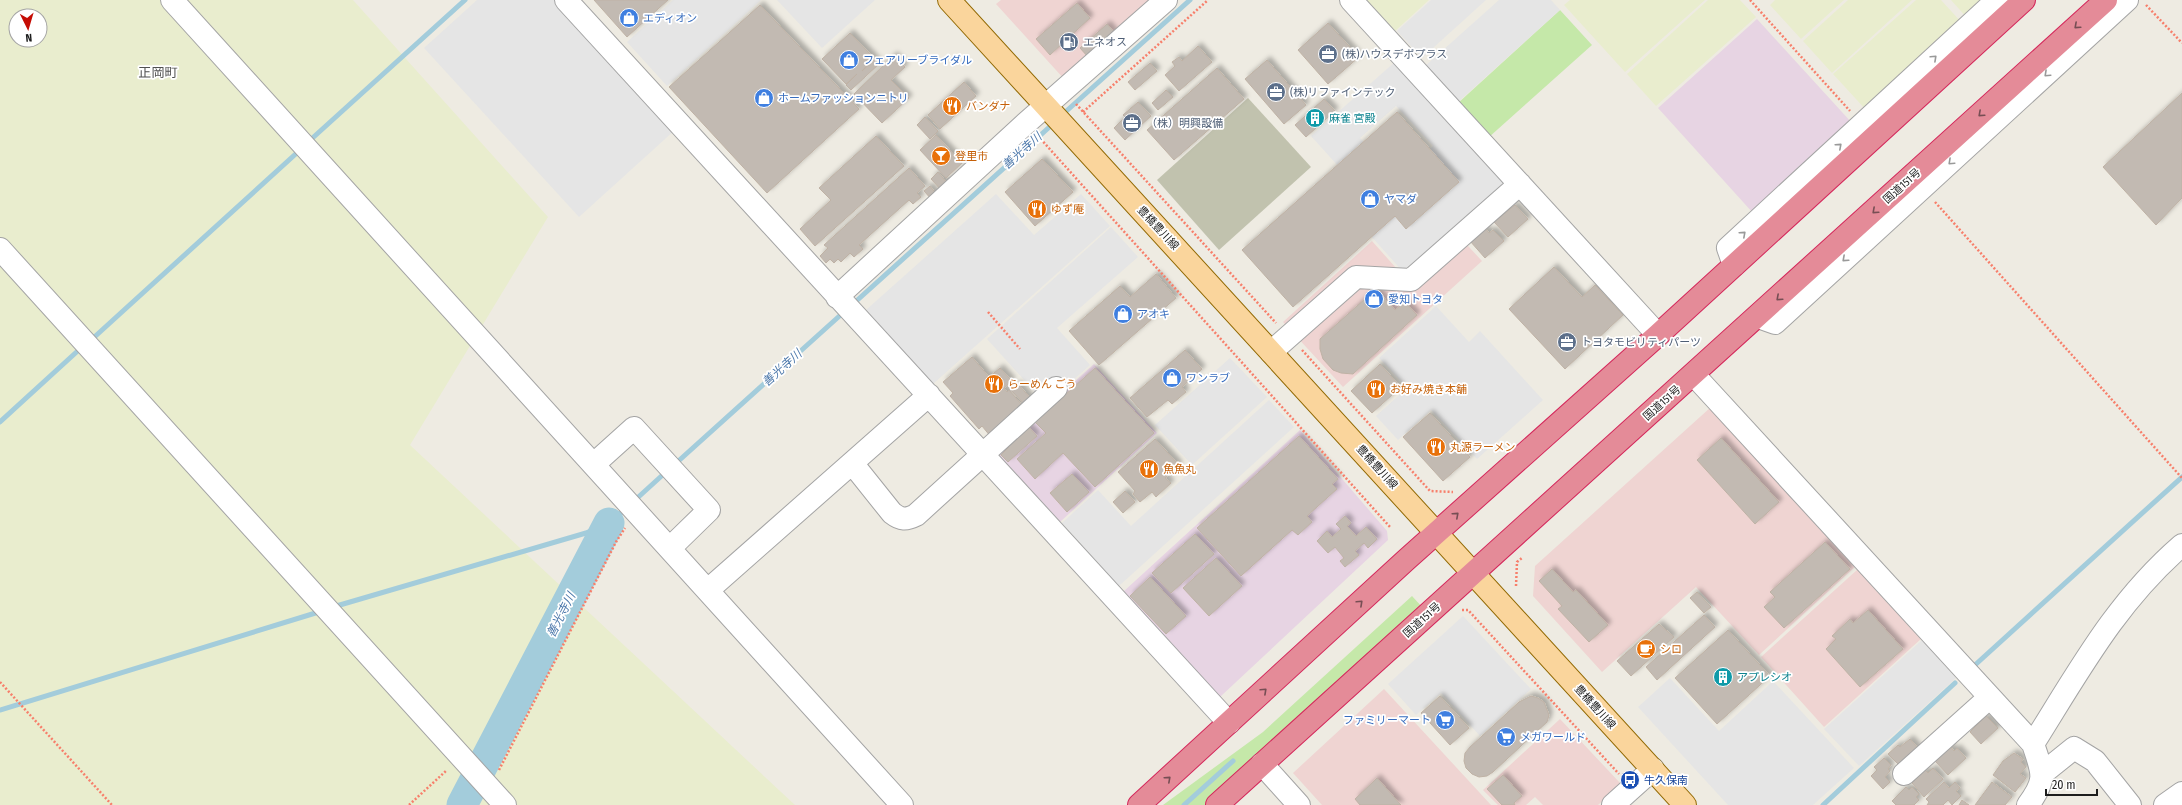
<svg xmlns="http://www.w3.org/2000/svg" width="2182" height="805" viewBox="0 0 2182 805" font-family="'Fira Sans Condensed','Noto Sans JP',sans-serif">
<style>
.commercial{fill:#efd4d2}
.industrial{fill:#e7d4e3}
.construction{fill:#c1c2ae}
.farmland{fill:#e9edce;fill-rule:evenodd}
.grass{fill:#c5e8a9}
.parking{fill:#e5e5e5;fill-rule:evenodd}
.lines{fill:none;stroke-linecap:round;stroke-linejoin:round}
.stream{stroke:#a3ccdb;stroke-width:5}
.river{stroke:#a3ccdb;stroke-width:31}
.building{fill:#c2bab2;stroke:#bfb2a5;filter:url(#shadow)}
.minor-casing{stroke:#a4a4a4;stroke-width:24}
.major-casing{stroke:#926903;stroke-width:24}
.highway-casing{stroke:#d4275b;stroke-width:24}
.path{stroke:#f77f6b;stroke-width:2.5;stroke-dasharray:2 2;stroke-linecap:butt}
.minor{stroke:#fff;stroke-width:22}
.major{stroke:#fad59c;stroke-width:22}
.highway{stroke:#e48b98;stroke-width:22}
.oneway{stroke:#774e54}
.oneway2{stroke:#999}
.labels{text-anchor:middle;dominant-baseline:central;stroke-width:3.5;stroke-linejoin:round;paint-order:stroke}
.shop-label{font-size:11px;fill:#366cbe;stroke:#fff;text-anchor:start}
.service-label{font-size:11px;fill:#4e5e75;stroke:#fff;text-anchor:start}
.food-label{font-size:11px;fill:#c56008;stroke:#fff;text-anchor:start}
.culture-label{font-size:11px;fill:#0d838f;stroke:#fff;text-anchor:start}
.street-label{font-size:11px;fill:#1d1d1d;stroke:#fff}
.transit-label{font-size:11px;fill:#164399;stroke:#fff;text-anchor:start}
.water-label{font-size:12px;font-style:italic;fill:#4b77aa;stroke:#fff}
.quarter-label{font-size:13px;fill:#505050;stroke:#fff}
</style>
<defs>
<filter id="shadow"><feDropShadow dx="3.5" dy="-3.5" stdDeviation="2" flood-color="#0004"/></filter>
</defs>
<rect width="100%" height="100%" fill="#eeebe2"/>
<!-- commercial -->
<path class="commercial" d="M 1001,0 L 1154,0 L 1065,80 L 996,4 Z
M 1456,233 L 1482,261 L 1343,387 L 1283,322 L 1372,241 L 1405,278 Z
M 1711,407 L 1856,566 L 1759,655 L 1696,587 L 1602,672 L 1533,596 L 1535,566 Z
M 1858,569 L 1922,638 L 1824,727 L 1761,657 Z
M 1384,689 L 1491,805 L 1322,805 L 1293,773 Z
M 1560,719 L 1621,784 L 1598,805 L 1543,805 L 1535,797 L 1526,805 L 1498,805 L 1483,790 Z"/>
<!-- industrial -->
<path class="industrial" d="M 1757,19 L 1852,123 L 1753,213 L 1658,108 Z
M 1094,364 L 1157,433 L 1060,522 L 996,453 Z
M 1300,430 L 1387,531 L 1388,540 L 1220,697 L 1123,592 Z"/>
<!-- construction -->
<path class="construction" d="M 1248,98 L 1311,167 L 1219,250 L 1157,180 Z"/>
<!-- farmland -->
<path class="farmland" d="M 0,0 L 353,0 L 548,217 L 410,445 L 795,805 L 0,805 ZM 16,16 L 40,16 L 40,40 L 16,40 Z
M 1363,0 L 1429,0 L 1393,33 Z
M 1570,0 L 1705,0 L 1625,72 L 1564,5 Z
M 1708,0 L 1740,0 L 1756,17 L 1656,106 L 1627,74 Z
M 1775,0 L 1844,0 L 1801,39 L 1770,5 Z
M 1848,0 L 1912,0 L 1832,73 L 1803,41 Z
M 1916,0 L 1941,0 L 1963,24 L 1867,111 L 1833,74 Z
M 1951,0 L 1989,0 L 1968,19 Z"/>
<!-- grass -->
<path class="grass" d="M 1560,10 L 1592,45 L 1488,138 L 1457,104 Z
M 1412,596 L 1423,608 L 1206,805 L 1163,805 L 1263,732 Z"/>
<!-- parking -->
<path class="parking" d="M 477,0 L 556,0 L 675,130 L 579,217 L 424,48 Z
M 673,0 L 761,0 L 667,86 L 627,42 Z
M 777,0 L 875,0 L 822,48 Z
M 1431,0 L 1486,0 L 1422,58 L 1397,31 Z
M 1499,0 L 1551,0 L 1560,10 L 1457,103 L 1424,67 Z
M 1396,61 L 1507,183 L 1405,274 L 1370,235 L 1339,167 L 1311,136 ZM 1396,106 L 1433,146 L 1397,179 L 1360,138 Z
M 996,194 L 1034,235 L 1081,194 L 1110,226 L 933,384 L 866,310 Z
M 1111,227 L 1138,257 L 1057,328 L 1090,365 L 1046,404 L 987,339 Z
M 1436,306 L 1469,342 L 1480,331 L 1543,400 L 1477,459 L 1431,410 L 1398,440 L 1376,416 L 1407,388 L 1379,358 Z
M 1230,358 L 1267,397 L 1192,465 L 1155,425 Z
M 1269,400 L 1294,427 L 1119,586 L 1062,523 L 1098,490 L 1131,526 Z
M 1463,616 L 1531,689 L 1480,736 L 1441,693 L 1416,715 L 1388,684 Z
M 1922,640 L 1956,678 L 1859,766 L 1824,729 Z
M 1670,678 L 1719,731 L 1773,681 L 1854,768 L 1813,805 L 1728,805 L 1638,707 Z"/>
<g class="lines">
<!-- stream -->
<path class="stream" d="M 1062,115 L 1190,0
M 307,143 L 465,0
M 853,304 L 1055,122
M 90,341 L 300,150
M 0,422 L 82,347
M 674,465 L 845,311
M 634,501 L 667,471
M 333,607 L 586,533 L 609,523 L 627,508
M 1975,665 L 2182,477
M 0,710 L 322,611
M 1184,805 L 1233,761
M 1823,805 L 1955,683"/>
<!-- river -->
<path class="river" d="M 462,805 L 609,523"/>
</g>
<!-- building -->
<path class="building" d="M 594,0 L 668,0 L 627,37 Z
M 1077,3 L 1090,18 L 1050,55 L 1036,39 Z
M 760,5 L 859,109 L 767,193 L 669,87 Z
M 1328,23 L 1359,57 L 1328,84 L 1298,50 Z
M 1107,24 L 1115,33 L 1088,57 L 1080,48 Z
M 850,33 L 874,58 L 862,71 L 875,59 L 879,64 L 851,90 L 846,85 L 857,74 L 846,84 L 822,59 Z
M 1198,46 L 1212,62 L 1179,91 L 1165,75 L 1175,66 L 1172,62 L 1179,57 L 1182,61 Z
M 894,55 L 905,67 L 891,80 L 909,98 L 882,123 L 854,94 Z
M 1267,60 L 1306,105 L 1284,124 L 1245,79 Z
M 1150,63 L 1157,71 L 1135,90 L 1128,82 Z
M 1217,68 L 1244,99 L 1174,160 L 1147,130 Z
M 964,82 L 976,96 L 940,129 L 928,115 Z
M 1166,90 L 1173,97 L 1158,110 L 1152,103 Z
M 2182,93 L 2182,198 L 2156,225 L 2103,167 Z
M 1324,99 L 1335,111 L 1306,137 L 1295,125 Z
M 1138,102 L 1151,116 L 1125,140 L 1114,128 L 1125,117 L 1123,115 Z
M 1397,112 L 1459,182 L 1406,229 L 1395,216 L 1293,307 L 1242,250 Z
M 925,117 L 938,131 L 930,139 L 917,125 Z
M 936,135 L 962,163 L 946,178 L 920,150 Z
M 876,136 L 904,166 L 815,246 L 800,229 L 831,200 L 819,188 Z
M 1042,159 L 1073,192 L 1035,226 L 1005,192 Z
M 909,168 L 925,186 L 917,193 L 921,197 L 913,204 L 909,200 L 859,245 L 863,249 L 854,257 L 850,253 L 841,262 L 838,259 L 834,263 L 830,259 L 826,263 L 820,256 L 828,248 L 824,245 Z
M 938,172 L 948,184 L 941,190 L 931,179 Z
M 930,186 L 937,195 L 932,200 L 924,191 Z
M 1515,205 L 1528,219 L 1508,237 L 1494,222 Z
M 1485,228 L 1489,233 L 1493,230 L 1504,241 L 1485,258 L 1470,241 Z
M 1554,267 L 1582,297 L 1595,285 L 1623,315 L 1565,369 L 1509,309 Z
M 1156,274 L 1176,298 L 1099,365 L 1069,331 L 1120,286 L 1130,297 Z
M 1376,289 L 1395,310 L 1405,302 L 1417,315 L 1353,374 L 1341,373 L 1333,370 L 1323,359 L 1320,349 L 1320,339 Z
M 1185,350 L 1202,369 L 1182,387 L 1186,392 L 1172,404 L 1168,400 L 1147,417 L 1130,398 Z
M 972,357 L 989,377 L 1000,368 L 1012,381 L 1004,388 L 1007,392 L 1009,390 L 1022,405 L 991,437 L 982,426 L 979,429 L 950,396 L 953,393 L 943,382 Z
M 1380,364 L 1401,387 L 1372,413 L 1351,391 Z
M 1095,368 L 1154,433 L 1095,487 L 1063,453 L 1035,479 L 1017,459 L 1046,433 L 1035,422 Z
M 1018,384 L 1032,400 L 1026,406 L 1011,390 Z
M 1430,413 L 1470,457 L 1443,481 L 1403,437 Z
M 1028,426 L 1037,436 L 1008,462 L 1001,455 L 1009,447 L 1007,445 Z
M 1299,436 L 1338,479 L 1332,484 L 1337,489 L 1307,516 L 1312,522 L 1298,535 L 1292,530 L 1241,576 L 1197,528 Z
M 1721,438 L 1779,502 L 1755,524 L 1697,460 Z
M 1155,439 L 1179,465 L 1165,478 L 1171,483 L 1156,497 L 1152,492 L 1140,502 L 1133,494 L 1135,491 L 1118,472 Z
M 1072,474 L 1089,492 L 1067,512 L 1050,493 Z
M 1125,491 L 1135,502 L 1123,513 L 1113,502 Z
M 1345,516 L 1351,523 L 1347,526 L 1356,536 L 1366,527 L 1377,539 L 1368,548 L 1364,543 L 1355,551 L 1359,555 L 1345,567 L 1340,561 L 1344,558 L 1335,547 L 1328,553 L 1317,541 L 1327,531 L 1332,537 L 1341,529 L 1336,524 Z
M 1195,534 L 1214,554 L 1171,593 L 1152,573 Z
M 1825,542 L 1850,569 L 1784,628 L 1764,607 L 1775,597 L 1770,592 Z
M 1216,558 L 1242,586 L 1209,616 L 1183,588 Z
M 1552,569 L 1573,592 L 1576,590 L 1608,625 L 1589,642 L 1558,609 L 1562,606 L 1539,581 Z
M 1150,577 L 1186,616 L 1166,634 L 1130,596 Z
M 1697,592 L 1711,607 L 1704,613 L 1690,598 Z
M 1868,610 L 1903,649 L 1860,687 L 1826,649 L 1836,639 L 1832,636 L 1850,619 L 1853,623 Z
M 1704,615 L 1715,627 L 1657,680 L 1646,667 Z
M 1659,624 L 1674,637 L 1631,676 L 1617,661 Z
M 1728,630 L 1770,676 L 1717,724 L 1675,678 Z
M 1440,696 L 1469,728 L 1450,745 L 1421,713 Z
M 1531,696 L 1538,698 L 1544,702 L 1549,715 L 1547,722 L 1493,772 L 1487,776 L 1479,777 L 1472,774 L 1466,768 L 1464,761 L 1465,753 L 1470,747 L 1519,702 Z
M 1986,716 L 1998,728 L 1981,744 L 1970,732 Z
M 1910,739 L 1919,749 L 1901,767 L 1888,754 L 1898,745 L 1900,747 Z
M 1950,746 L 1954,751 L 1957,748 L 1966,758 L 1948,775 L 1935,761 Z
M 2014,753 L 2023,759 L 2021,762 L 2026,767 L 2020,774 L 2026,778 L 2015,792 L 1993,775 L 2003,761 Z
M 1884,758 L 1891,765 L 1888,769 L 1890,771 L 1885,777 L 1890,782 L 1883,789 L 1871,776 L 1877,770 L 1874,767 Z
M 1933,768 L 1943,779 L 1924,797 L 1912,783 L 1925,770 L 1928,773 Z
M 1503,775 L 1522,796 L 1514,803 L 1515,805 L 1502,805 L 1487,789 Z
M 1377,778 L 1401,805 L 1360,805 L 1355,799 Z
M 1944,782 L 1949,788 L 1955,782 L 1960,788 L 1956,791 L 1961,796 L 1952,805 L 1948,800 L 1943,805 L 1927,805 L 1929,802 L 1926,799 Z
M 1992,782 L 2012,797 L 2005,805 L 1975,805 Z
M 1906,787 L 1909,790 L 1912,787 L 1919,794 L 1916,797 L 1919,800 L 1914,805 L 1896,805 L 1892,801 Z
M 1962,800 L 1969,805 L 1959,805 Z"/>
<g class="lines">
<!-- minor casing -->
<g class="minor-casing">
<path id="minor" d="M 172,0 L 902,805
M 566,0 L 1229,723
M 1351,0 L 1658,335
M 0,249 L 505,805
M 1734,265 L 1728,248 L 1997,0
M 837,297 L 1025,124 L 1166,0
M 1758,317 L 1775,323 L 2127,0
M 1271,352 L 1356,277 L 1411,280 L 1520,184
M 1694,375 L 2033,744
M 852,463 L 892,513 C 901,520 906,520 916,515 L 1056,388
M 594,464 L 634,428 L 709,510 L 670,548
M 708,590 L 929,395
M 1262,764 L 1299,805
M 2043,773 L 2074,748 L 2095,761 L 2130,805
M 1904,774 L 1990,697
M 1613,805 L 1653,769
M 2028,805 C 2047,779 2043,774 2033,744 C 2079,671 2116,602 2182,545
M 2165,805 L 2182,793"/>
</g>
<!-- major casing -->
<g class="major-casing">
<path id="major" d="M 949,0 L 1685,805"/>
</g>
<!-- highway casing -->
<g class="highway-casing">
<path id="highway" d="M 1139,805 L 1406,560 L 1658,335 L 2024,0
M 1217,805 L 2106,0"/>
</g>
<!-- path -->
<path class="path" d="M 1750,0 L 1850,111
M 2146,5 L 2182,43
M 1076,104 L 1276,323
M 1083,112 L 1208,0
M 1038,136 L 1390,527
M 1935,202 L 2182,478
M 988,312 L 1020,349
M 1302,350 L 1430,491 L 1453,492
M 1516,586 L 1517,562 L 1523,557
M 1462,610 L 1468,610 L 1619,774
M 0,682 L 112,805
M 499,770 L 616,542 L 625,528
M 409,805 L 447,770"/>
<!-- minor -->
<use href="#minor" class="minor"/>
<!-- major -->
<use href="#major" class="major"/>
<!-- highway -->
<use href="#highway" class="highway"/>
</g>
<!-- one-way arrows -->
<defs><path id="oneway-chevron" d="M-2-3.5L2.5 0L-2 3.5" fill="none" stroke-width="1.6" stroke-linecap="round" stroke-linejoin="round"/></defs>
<g class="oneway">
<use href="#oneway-chevron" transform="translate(2077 26) rotate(138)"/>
<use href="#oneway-chevron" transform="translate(1981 114) rotate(138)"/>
<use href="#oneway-chevron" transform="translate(1875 211) rotate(138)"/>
<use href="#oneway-chevron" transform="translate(1779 298) rotate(138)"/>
<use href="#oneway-chevron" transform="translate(1456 515) rotate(-42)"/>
<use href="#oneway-chevron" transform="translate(1360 603) rotate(-43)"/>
<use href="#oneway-chevron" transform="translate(1264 691) rotate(-43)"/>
<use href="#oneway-chevron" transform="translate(1168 779) rotate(-42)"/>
</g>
<g class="oneway2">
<use href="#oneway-chevron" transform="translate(1934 58) rotate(-43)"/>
<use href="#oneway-chevron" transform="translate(2047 74) rotate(137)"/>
<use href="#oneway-chevron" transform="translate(1839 146) rotate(-42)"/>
<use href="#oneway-chevron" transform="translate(1951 162) rotate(137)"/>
<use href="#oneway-chevron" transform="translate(1743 234) rotate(-42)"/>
<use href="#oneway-chevron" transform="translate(1845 259) rotate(138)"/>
</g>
<!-- icons -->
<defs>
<g id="shop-disc" transform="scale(1)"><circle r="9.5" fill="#3f7fe0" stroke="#fff"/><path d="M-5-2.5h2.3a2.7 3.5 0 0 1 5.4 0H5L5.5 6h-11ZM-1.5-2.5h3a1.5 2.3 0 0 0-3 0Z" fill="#fff"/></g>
<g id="fuel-disc" transform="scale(1)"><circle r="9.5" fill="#5c6f8a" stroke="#fff"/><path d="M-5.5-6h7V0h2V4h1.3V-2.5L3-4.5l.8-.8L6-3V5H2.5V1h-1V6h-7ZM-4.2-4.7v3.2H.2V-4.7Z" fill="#fff"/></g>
<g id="office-disc" transform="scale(1)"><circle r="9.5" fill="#5c6f8a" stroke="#fff"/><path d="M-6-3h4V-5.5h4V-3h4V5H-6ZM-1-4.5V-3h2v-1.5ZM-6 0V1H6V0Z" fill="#fff"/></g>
<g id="restaurant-disc" transform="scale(1)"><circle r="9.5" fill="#e8710a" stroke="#fff"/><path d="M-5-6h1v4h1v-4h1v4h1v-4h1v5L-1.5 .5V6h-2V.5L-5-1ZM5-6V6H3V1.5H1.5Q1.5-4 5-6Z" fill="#fff"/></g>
<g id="building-disc" transform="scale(1)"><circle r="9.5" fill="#0f9aa8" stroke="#fff"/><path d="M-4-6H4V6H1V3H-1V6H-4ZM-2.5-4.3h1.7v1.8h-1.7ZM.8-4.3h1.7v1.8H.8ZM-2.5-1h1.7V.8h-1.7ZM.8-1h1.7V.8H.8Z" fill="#fff"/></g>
<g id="bar-disc" transform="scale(1)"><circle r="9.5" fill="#e8710a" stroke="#fff"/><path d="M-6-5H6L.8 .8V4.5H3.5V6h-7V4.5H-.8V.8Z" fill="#fff"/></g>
<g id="cafe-disc" transform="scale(1)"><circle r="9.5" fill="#e8710a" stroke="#fff"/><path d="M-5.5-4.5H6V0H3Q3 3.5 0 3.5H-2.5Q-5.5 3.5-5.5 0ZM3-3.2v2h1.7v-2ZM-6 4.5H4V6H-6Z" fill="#fff"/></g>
<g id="supermarket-disc" transform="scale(1)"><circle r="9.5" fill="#3f7fe0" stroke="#fff"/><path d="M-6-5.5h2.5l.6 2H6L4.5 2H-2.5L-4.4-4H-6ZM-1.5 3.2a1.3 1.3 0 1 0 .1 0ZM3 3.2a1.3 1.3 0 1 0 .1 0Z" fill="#fff"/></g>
<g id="bus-disc" transform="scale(1)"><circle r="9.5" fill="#1a4fb4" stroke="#fff"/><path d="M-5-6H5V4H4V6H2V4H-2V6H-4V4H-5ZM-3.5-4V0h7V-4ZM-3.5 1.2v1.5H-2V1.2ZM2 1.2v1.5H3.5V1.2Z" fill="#fff"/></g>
</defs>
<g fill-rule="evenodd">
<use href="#shop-disc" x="629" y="18"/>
<use href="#fuel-disc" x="1069" y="42"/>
<use href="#office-disc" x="1328" y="54"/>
<use href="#shop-disc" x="849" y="60"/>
<use href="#office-disc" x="1276" y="92"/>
<use href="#shop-disc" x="764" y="98"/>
<use href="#restaurant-disc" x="952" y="106"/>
<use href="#building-disc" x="1315" y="118"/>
<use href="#office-disc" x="1132" y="123"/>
<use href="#bar-disc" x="941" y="156"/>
<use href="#shop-disc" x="1370" y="199"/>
<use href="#restaurant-disc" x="1037" y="209"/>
<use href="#shop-disc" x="1374" y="299"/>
<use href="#shop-disc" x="1123" y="314"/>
<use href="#office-disc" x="1567" y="342"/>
<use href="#shop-disc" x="1172" y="378"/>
<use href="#restaurant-disc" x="994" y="384"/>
<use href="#restaurant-disc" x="1376" y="389"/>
<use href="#restaurant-disc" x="1436" y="447"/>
<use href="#restaurant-disc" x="1149" y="469"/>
<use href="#cafe-disc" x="1646" y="649"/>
<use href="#building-disc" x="1723" y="677"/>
<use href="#supermarket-disc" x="1445" y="720"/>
<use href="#supermarket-disc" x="1506" y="737"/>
<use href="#bus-disc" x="1630" y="780"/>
</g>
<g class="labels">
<!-- shop labels -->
<g class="shop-label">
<text x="643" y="18">エディオン</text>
<text x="863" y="60">フェアリーブライダル</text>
<text x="778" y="98">ホームファッションニトリ</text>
<text x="1384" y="199">ヤマダ</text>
<text x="1388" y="299">愛知トヨタ</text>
<text x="1137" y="314">アオキ</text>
<text x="1186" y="378">ワンラブ</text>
<text x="1431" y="720" text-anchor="end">ファミリーマート</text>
<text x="1520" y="737">メガワールド</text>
</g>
<!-- service labels -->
<g class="service-label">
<text x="1083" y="42">エネオス</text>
<text x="1342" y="54">(株)ハウスデポプラス</text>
<text x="1290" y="92">(株)リファインテック</text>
<text x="1146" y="123">（株）明興設備</text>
<text x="1581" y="342">トヨタモビリティパーツ</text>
</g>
<!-- food labels -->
<g class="food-label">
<text x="966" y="106">バンダナ</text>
<text x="955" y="156">登里市</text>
<text x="1051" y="209">ゆず庵</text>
<text x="1008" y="384">らーめん ごう</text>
<text x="1390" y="389">お好み焼き本舗</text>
<text x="1450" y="447">丸源ラーメン</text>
<text x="1163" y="469">魚魚丸</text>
<text x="1660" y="649">シロ</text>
</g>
<!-- culture labels -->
<g class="culture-label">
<text x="1329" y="118">麻雀 宮殿</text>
<text x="1737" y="677">アプレシオ</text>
</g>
<!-- street labels -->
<g class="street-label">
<text transform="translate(1902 186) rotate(-42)">国道151号</text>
<text transform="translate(1158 228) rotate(47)">豊橋豊川線</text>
<text transform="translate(1662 403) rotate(-42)">国道151号</text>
<text transform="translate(1377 467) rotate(48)">豊橋豊川線</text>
<text transform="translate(1422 620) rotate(-42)">国道151号</text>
<text transform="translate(1595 707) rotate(48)">豊橋豊川線</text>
</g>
<!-- transit labels -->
<g class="transit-label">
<text x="1644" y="780">牛久保南</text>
</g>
<!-- water labels -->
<g class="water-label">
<text transform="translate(1022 151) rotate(-42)">善光寺川</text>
<text transform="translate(782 368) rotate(-42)">善光寺川</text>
<text transform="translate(561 615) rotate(-63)">善光寺川</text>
</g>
<!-- quarter labels -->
<g class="quarter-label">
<text x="158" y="72">正岡町</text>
</g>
</g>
<!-- north arrow -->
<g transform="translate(28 28) rotate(175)"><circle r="19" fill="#ffffff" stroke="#a5a5a5"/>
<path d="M0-3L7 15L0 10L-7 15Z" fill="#c50c04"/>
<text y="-6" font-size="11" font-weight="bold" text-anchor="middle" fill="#1d1d1d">N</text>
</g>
<!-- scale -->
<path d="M2046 789v6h51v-6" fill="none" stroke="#1d1d1d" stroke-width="2"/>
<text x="2052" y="789" font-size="12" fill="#1d1d1d" stroke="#ffffff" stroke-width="3" paint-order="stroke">20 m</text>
</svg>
